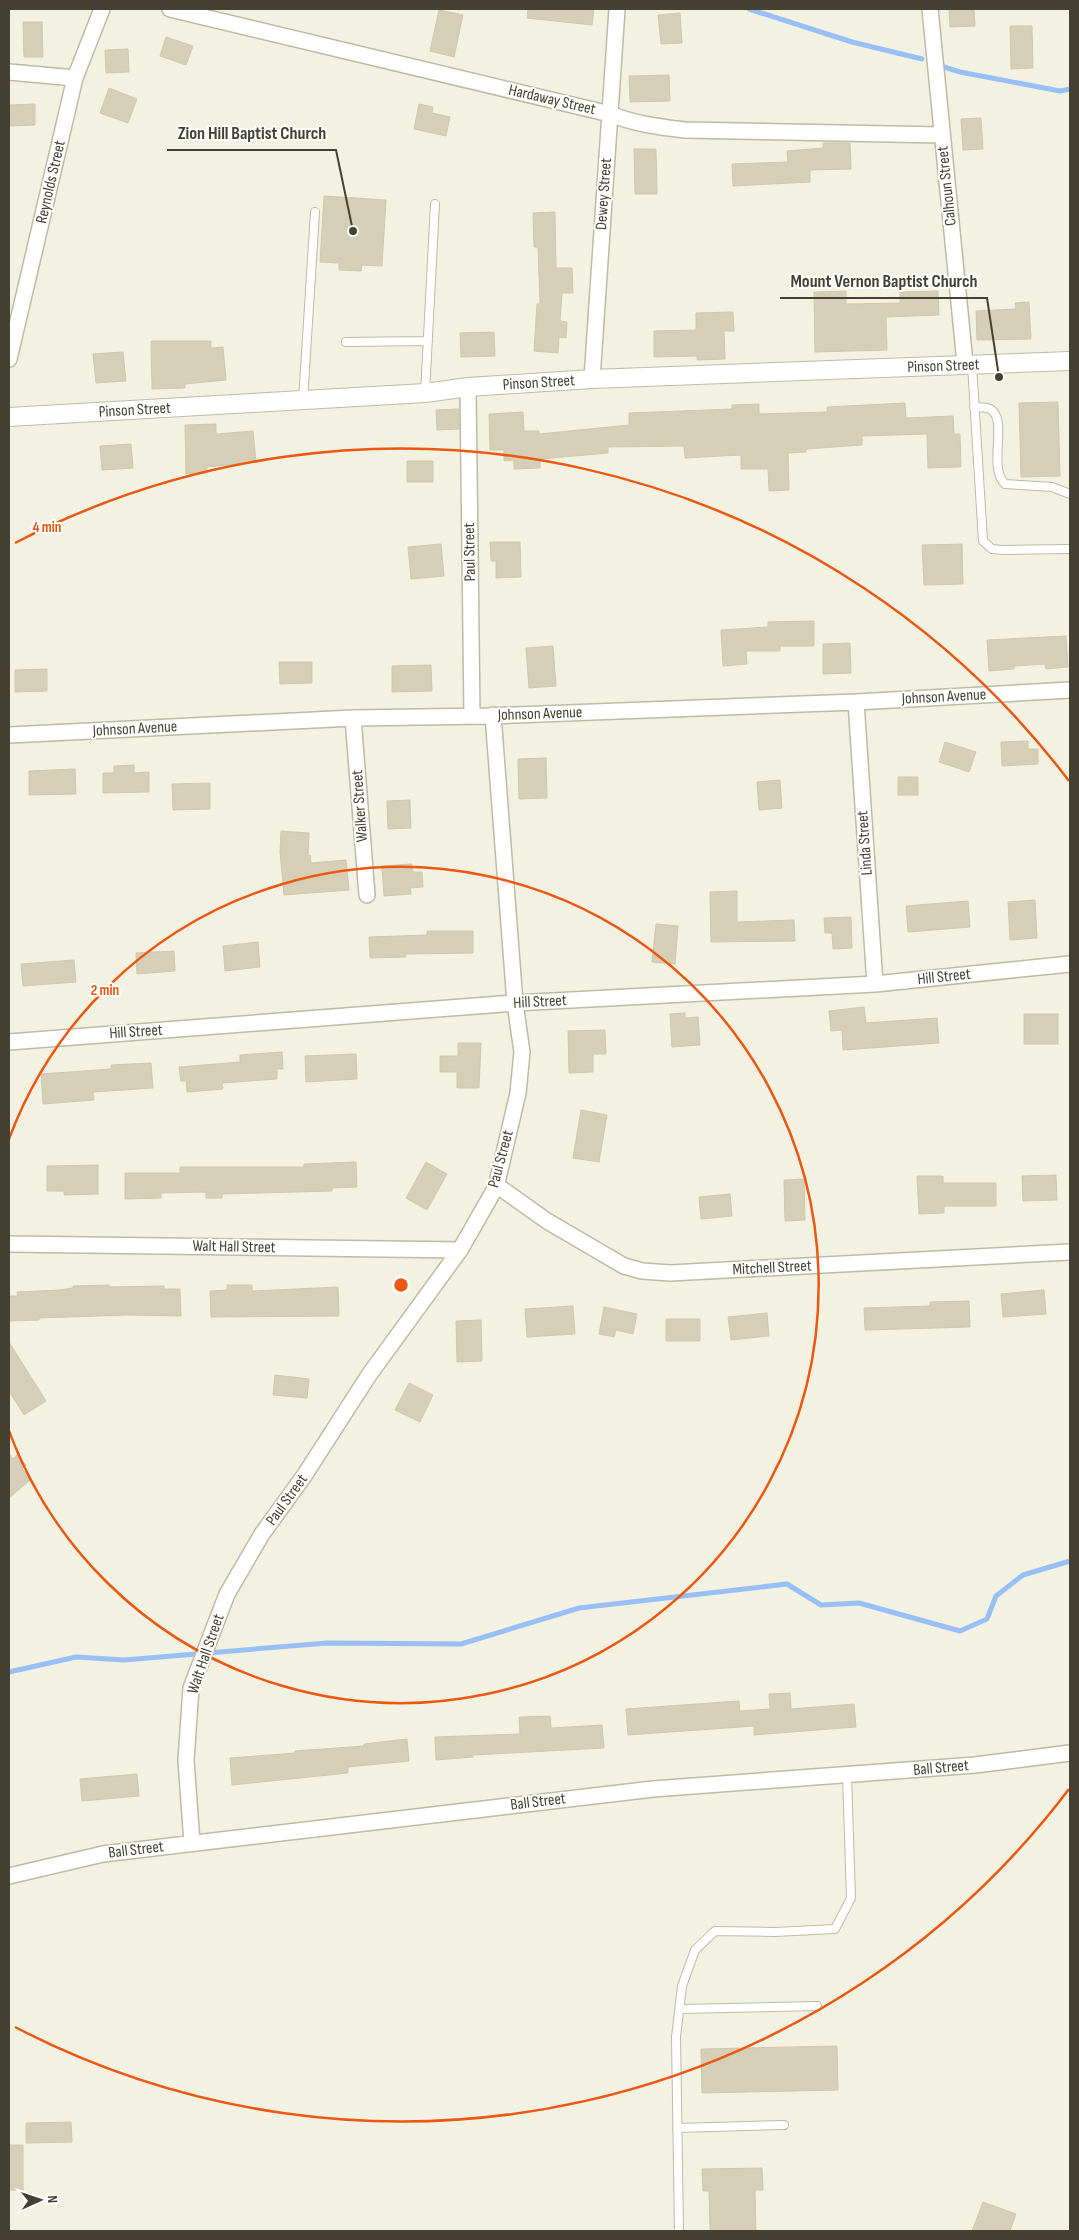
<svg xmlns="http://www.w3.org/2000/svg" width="1079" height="2240" viewBox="0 0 1079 2240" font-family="'Sofia Sans Condensed',sans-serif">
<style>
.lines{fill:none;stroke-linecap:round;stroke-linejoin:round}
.stream{stroke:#98bff6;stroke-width:5}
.building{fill:#d5cfb7;stroke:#d1c8aa}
.service-casing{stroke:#bfbaa4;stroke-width:10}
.minor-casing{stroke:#bfbaa4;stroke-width:18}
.tertiary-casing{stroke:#bfbaa4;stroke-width:20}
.service{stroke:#fff;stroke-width:8}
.minor{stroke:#fff;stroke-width:15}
.tertiary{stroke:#fff;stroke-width:18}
.ring{fill:none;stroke:#ec5811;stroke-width:2.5}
.labels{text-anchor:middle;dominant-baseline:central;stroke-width:4;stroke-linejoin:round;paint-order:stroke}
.street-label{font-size:16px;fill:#454132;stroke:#fff}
.centre{fill:#ec5811;stroke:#fff;stroke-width:2.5}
.ring-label{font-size:15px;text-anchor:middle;font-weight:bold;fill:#ec5811;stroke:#fff;stroke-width:4;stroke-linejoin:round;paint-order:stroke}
.leader{fill:none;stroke:#454132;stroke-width:2}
.callout-dot{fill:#454132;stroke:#fff;stroke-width:2}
.callout-label{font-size:18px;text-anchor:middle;font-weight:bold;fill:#454132;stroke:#fff;stroke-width:4;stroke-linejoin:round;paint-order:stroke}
</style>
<rect width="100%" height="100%" fill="#f3f1e2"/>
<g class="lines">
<!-- stream -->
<path class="stream" d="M 749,9 L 852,42 L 922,59
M 941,66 L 960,72 L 1060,91 L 1070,89
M 9,1672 L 76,1657 L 124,1660 L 327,1643 L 461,1644 L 579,1608 L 787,1584 L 821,1605 L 859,1603 L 960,1631 L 987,1619 L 996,1596 L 1023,1575 L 1070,1561"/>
</g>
<!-- building -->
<path class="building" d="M 528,9 L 594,9 L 592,25 L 527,18 Z
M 949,9 L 974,9 L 975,26 L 950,27 Z
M 439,10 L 463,15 L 454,57 L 430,51 Z
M 680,13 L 682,43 L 661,44 L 658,15 Z
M 23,22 L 42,22 L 43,57 L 24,57 Z
M 1010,26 L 1032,26 L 1033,68 L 1011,69 Z
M 166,37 L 193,46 L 186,65 L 160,56 Z
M 128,49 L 129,72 L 106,73 L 105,50 Z
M 669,75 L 670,101 L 630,102 L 629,76 Z
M 109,88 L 137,99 L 128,123 L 100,113 Z
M 35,104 L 35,125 L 10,126 L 9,105 Z
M 419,104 L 433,107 L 432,113 L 450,117 L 446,136 L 414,129 Z
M 981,118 L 983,149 L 963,150 L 961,119 Z
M 823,143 L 850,143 L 851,169 L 810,170 L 810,182 L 733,186 L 732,164 L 788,162 L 787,151 L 823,148 Z
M 634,149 L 656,149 L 657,194 L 635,194 Z
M 324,196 L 386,200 L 382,266 L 362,265 L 361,271 L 339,270 L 339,263 L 320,262 Z
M 555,212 L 556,268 L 572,268 L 573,293 L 562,293 L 560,321 L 567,322 L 566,338 L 559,337 L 558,353 L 534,351 L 537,304 L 540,304 L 538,247 L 534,247 L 533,213 Z
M 846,291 L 846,304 L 900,303 L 900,292 L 938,291 L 939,315 L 886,317 L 887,350 L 815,352 L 814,292 Z
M 1029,302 L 1031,339 L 977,340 L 976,311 L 1016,309 L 1015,303 Z
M 733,312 L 734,331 L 724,331 L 725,359 L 697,360 L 697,356 L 654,357 L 654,331 L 696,330 L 696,313 Z
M 494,332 L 495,356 L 461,357 L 460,333 Z
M 151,341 L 211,341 L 211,348 L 223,347 L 226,380 L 185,384 L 185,388 L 152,389 Z
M 123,352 L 126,381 L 96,383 L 93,354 Z
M 1058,402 L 1060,476 L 1021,477 L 1019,403 Z
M 905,403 L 906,418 L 953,416 L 954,434 L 960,434 L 961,467 L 928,468 L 927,434 L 862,436 L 862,445 L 806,449 L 806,452 L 788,453 L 789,490 L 769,491 L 768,469 L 741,469 L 741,455 L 685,458 L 684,446 L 608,447 L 608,453 L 540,459 L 540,468 L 514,469 L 514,460 L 504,461 L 504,450 L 490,450 L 489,414 L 523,412 L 524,431 L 539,431 L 539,434 L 629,425 L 629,413 L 732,409 L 732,405 L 759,404 L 759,414 L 827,412 L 827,407 Z
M 459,409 L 459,429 L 437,430 L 436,410 Z
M 216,424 L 216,434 L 253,431 L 256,462 L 207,467 L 207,473 L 186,474 L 185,425 Z
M 131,444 L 133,468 L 102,470 L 100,446 Z
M 407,461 L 433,461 L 433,482 L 407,482 Z
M 490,542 L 520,542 L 521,577 L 496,578 L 496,561 L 491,561 Z
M 441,544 L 444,576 L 411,579 L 408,547 Z
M 962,544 L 963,584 L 924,585 L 922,545 Z
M 814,621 L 814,646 L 780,646 L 780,651 L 746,651 L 747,664 L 723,666 L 721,630 L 768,627 L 768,622 Z
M 1066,636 L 1068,667 L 1046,669 L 1045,664 L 1014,666 L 1014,669 L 989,671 L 987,640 Z
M 850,643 L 851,673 L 823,674 L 823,644 Z
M 553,646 L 556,686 L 529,688 L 526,648 Z
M 279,662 L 312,662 L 312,683 L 280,684 Z
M 431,665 L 432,691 L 392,692 L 392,666 Z
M 47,669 L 47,691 L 15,692 L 15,670 Z
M 1028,741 L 1028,749 L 1038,749 L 1038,764 L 1002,766 L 1001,742 Z
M 945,742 L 976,752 L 969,772 L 939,762 Z
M 546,758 L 547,798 L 519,799 L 518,759 Z
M 134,765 L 134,773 L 149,772 L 149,792 L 103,793 L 103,773 L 114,773 L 114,766 Z
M 75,769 L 76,794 L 29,795 L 29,771 Z
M 898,777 L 918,777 L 918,795 L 898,795 Z
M 780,780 L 782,808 L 759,810 L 757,782 Z
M 210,783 L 210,809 L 173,810 L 172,784 Z
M 410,800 L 411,828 L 388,829 L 387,801 Z
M 281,831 L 309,833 L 308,856 L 310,855 L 311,863 L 346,860 L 349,890 L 284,895 L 280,852 Z
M 412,864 L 413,872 L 422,872 L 423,887 L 410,888 L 411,894 L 384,896 L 382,866 Z
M 737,891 L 737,922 L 794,920 L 795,941 L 711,942 L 710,892 Z
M 1035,900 L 1037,938 L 1010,940 L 1008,902 Z
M 968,901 L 970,927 L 908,932 L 906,906 Z
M 851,917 L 852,948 L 833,949 L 832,933 L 825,933 L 824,918 Z
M 656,924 L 678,926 L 675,964 L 652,962 Z
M 427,931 L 473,931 L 473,953 L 405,954 L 406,957 L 370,958 L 369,937 L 427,935 Z
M 258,942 L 260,967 L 225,971 L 223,946 Z
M 174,951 L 175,971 L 137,974 L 136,953 Z
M 74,960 L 76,982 L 23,986 L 21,964 Z
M 864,1007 L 866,1023 L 937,1018 L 939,1043 L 843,1050 L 842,1030 L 831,1031 L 829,1011 Z
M 685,1013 L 685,1018 L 698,1017 L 700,1045 L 672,1047 L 670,1014 Z
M 1024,1014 L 1058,1014 L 1058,1044 L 1024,1044 Z
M 605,1030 L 606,1054 L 593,1054 L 593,1072 L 569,1073 L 568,1031 Z
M 458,1043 L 481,1043 L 479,1088 L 457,1088 L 457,1072 L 440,1072 L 440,1056 L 458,1056 Z
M 282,1052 L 283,1069 L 277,1069 L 277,1079 L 222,1083 L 223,1089 L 187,1092 L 186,1081 L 181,1081 L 179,1067 L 240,1062 L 240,1055 Z
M 356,1054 L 357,1079 L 306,1082 L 305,1056 Z
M 151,1063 L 153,1088 L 93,1092 L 94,1100 L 43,1104 L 41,1074 L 111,1069 L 111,1065 Z
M 581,1110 L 607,1115 L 599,1162 L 573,1158 Z
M 356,1162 L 357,1187 L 332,1188 L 332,1191 L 222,1194 L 222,1198 L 206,1198 L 206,1192 L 161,1193 L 161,1198 L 125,1199 L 125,1173 L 180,1173 L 180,1167 L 304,1167 L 304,1164 Z
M 426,1162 L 447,1174 L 427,1210 L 406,1198 Z
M 98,1165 L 98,1194 L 64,1195 L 64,1191 L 47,1191 L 47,1166 Z
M 1056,1175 L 1057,1200 L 1023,1201 L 1022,1176 Z
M 917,1176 L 943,1176 L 943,1183 L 996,1183 L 996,1206 L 944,1206 L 944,1213 L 919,1214 Z
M 804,1179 L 805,1220 L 785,1221 L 784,1180 Z
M 730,1194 L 732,1216 L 701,1219 L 699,1197 Z
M 109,1285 L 109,1287 L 164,1286 L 164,1289 L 180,1289 L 181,1316 L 129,1315 L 39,1318 L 39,1320 L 9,1321 L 9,1296 L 18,1296 L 17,1292 L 59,1290 L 73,1288 L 73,1286 Z
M 227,1285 L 252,1285 L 252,1291 L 338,1287 L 339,1316 L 211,1317 L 210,1291 L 227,1290 Z
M 1044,1290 L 1046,1314 L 1003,1317 L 1001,1294 Z
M 969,1301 L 970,1327 L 865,1330 L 864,1308 L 930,1306 L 930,1302 Z
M 573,1306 L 575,1334 L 527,1337 L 525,1309 Z
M 604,1307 L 637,1314 L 633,1334 L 616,1330 L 614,1337 L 599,1334 Z
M 767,1313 L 769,1336 L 731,1340 L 728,1317 Z
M 666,1319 L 700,1319 L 700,1341 L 666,1341 Z
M 481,1320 L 482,1361 L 457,1362 L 456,1321 Z
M 9,1342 L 46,1401 L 24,1415 L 9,1391 Z
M 275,1375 L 309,1379 L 307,1398 L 273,1395 Z
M 409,1383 L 433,1395 L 420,1422 L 395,1410 Z
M 9,1454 L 13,1459 L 17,1455 L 26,1465 L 22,1469 L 31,1479 L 9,1498 Z
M 790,1693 L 791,1709 L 854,1704 L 856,1727 L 754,1735 L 754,1726 L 628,1735 L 626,1709 L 739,1701 L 740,1711 L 770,1709 L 769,1694 Z
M 550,1716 L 551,1728 L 602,1725 L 604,1748 L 473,1755 L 473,1757 L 436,1760 L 435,1737 L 520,1734 L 519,1717 Z
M 407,1739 L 409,1761 L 348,1767 L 348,1773 L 232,1785 L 230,1758 L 295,1753 L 295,1751 L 364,1746 L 364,1744 Z
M 137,1774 L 139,1796 L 82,1801 L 80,1779 Z
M 837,2046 L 838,2090 L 702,2093 L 701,2049 Z
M 71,2122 L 72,2142 L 26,2143 L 26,2123 Z
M 9,2145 L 23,2145 L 23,2190 L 9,2190 Z
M 762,2168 L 763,2190 L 755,2190 L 756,2231 L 710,2231 L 709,2191 L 703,2191 L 702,2169 Z
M 983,2202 L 1016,2214 L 1010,2231 L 972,2231 Z"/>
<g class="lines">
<!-- service casing -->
<g class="service-casing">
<path id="service" d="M 346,342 L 428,341
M 972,365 L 983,541 L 992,549 L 1003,550 L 1070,549
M 425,393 L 435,204
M 303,401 L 315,212
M 974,407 C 979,407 985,407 990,409 C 1009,419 987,467 1005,484 L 1052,487 L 1070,494
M 680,2009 L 817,2006
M 677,2128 L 784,2125
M 679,2231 L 676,2037 L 682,1986 L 695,1950 L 715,1931 L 775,1932 L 835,1929 L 851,1898 L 847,1775"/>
</g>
<!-- minor casing -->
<g class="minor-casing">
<path id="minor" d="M 170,9 L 610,114 C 635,124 659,127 685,130 L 942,135
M 930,9 L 965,363
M 9,72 L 75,78
M 9,359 L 75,78 L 102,9
M 592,379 L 617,9
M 468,387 L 472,716
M 856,702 L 875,984
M 353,718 L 367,895
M 9,735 L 353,718 L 487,716 L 856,702 L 1070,690
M 9,1042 L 515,1003 L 875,984 L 1070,964
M 496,1187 L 502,1189 L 547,1221 L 624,1266 L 642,1271 L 670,1273 L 1070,1252
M 9,1244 L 460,1250
M 192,1843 L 186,1760 L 191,1688 L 227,1594 L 262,1534 L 304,1476 L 369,1375 L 460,1250 L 496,1187 L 518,1093 L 522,1052 L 515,1003 L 493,715
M 9,1876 L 103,1854 L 653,1789 L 975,1765 L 1070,1753"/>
</g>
<!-- tertiary casing -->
<g class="tertiary-casing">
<g id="tertiary">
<path id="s1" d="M 9,417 L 425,393 L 468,387 L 592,379 L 1070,361"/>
</g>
</g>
<!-- service -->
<use href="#service" class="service"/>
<!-- minor -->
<use href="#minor" class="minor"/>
<!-- tertiary -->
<use href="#tertiary" class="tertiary"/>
</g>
<!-- distance rings -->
<g class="ring">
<path d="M9 1139A418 418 0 1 1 9 1431"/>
<path d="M1069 1789A837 837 0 0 1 15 2027M15 543A837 837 0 0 1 1069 781"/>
</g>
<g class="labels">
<!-- street labels -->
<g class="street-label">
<text transform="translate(552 100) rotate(13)">Hardaway Street</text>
<text transform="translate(51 182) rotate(-77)">Reynolds Street</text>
<text transform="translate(947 186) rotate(-96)">Calhoun Street</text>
<text transform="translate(604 194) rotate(-86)">Dewey Street</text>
<text stroke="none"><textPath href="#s1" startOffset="936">Pinson Street</textPath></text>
<text stroke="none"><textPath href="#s1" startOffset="531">Pinson Street</textPath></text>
<text stroke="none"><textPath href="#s1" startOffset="126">Pinson Street</textPath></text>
<text transform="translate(470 552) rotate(-91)">Paul Street</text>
<text transform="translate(944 697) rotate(-3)">Johnson Avenue</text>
<text transform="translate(540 714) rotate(-2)">Johnson Avenue</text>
<text transform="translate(135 729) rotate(-3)">Johnson Avenue</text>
<text transform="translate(360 806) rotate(-94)">Walker Street</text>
<text transform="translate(865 843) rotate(-94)">Linda Street</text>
<text transform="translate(944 977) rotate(-6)">Hill Street</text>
<text transform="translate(540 1002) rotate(-3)">Hill Street</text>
<text transform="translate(136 1032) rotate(-4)">Hill Street</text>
<text transform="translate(501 1159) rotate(-75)">Paul Street</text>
<text transform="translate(234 1247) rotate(1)">Walt Hall Street</text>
<text transform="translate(772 1268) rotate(-3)">Mitchell Street</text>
<text transform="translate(287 1500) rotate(-54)">Paul Street</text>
<text transform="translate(206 1654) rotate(-71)">Walt Hall Street</text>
<text transform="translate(941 1768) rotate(-5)">Ball Street</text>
<text transform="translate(538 1802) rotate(-7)">Ball Street</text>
<text transform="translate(136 1850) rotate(-7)">Ball Street</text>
</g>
</g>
<circle cx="401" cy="1285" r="8" class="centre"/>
<g class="ring-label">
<text x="47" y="532">4 min</text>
<text x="105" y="995">2 min</text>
</g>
<!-- callouts -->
<path class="leader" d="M353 231L336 150H167M999 377L987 298H780"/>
<g class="callout-dot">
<circle cx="353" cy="231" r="5"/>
<circle cx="999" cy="377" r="5"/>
</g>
<g class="callout-label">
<text x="252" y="139">Zion Hill Baptist Church</text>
<text x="884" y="287">Mount Vernon Baptist Church</text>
</g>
<!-- border -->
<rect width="1079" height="2240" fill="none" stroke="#454132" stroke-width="20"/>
<!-- north arrow -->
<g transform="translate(40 2200) rotate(87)" stroke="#ffffff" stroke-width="4" paint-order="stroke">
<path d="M0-4L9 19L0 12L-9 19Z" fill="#454132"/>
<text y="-8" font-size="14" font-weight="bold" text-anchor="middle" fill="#454132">N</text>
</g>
</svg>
